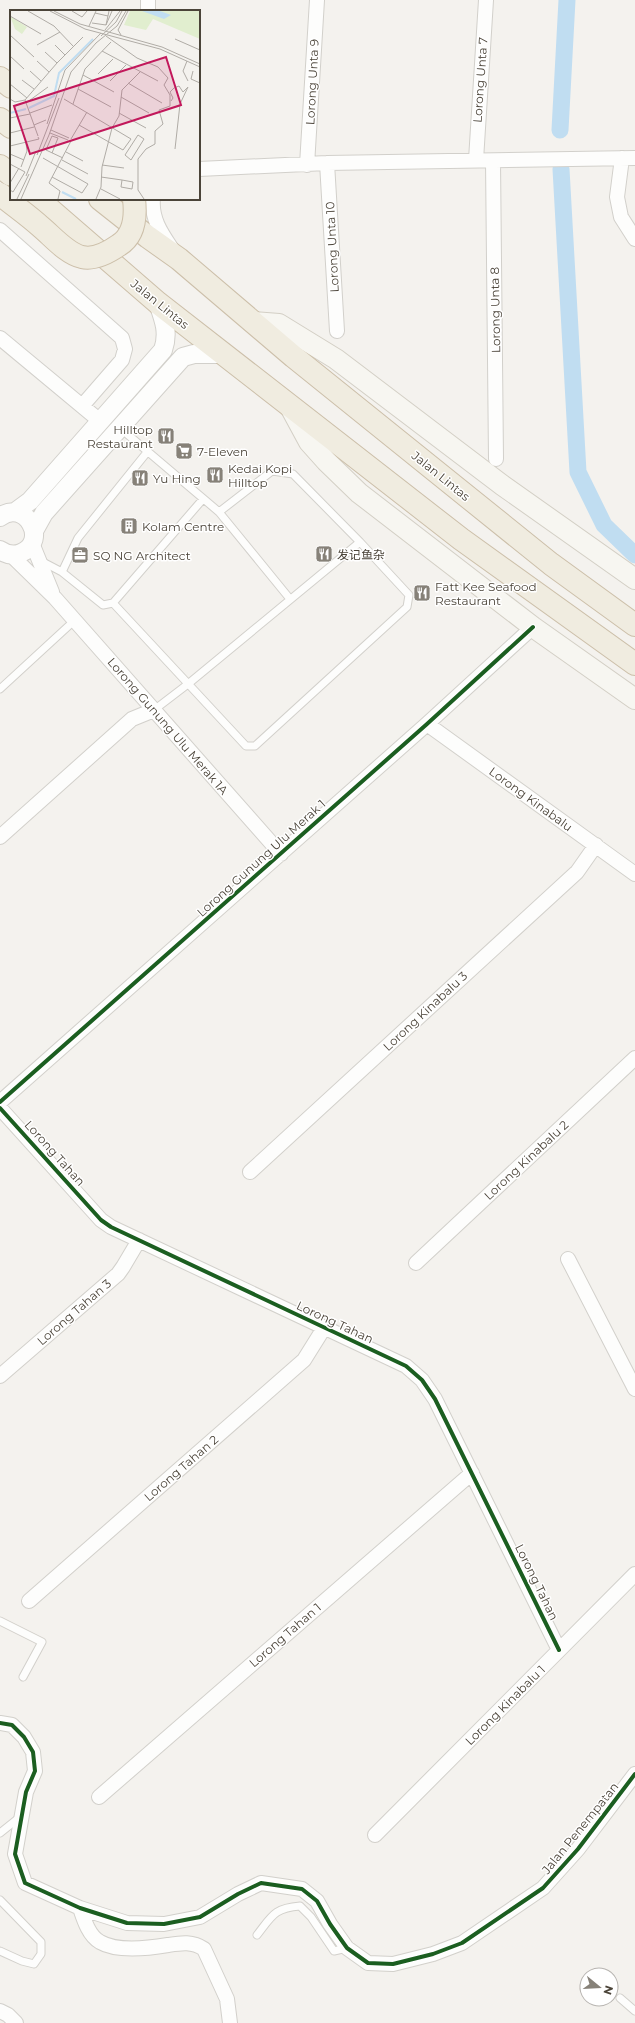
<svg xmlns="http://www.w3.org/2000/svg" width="635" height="2023" viewBox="0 0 635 2023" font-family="Montserrat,'Noto Sans SC',sans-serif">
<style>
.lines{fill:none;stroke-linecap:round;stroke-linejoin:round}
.canal{stroke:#c0ddf1;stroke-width:17}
.service-casing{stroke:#d2d0cb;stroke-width:9}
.minor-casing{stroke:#d2d0cb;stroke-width:16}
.tertiary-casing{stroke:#d2d0cb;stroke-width:20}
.secondary-casing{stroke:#d3cfc5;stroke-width:22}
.trunk-casing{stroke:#ccbfa9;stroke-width:24}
.service{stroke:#fdfdfc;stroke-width:7}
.minor{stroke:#fdfdfc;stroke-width:14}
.tertiary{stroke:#fdfdfc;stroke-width:18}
.secondary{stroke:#f7f6f1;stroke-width:20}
.trunk{stroke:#f0ece0;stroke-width:22}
.trunk-bridge-casing{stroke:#ccbfa9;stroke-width:24;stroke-linecap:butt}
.trunk-bridge{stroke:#f0ece0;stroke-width:22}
.cycleway-casing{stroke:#fff;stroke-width:6}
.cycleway{stroke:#1b5e20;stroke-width:4}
.labels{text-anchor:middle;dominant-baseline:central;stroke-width:3;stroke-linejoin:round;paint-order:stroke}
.street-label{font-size:12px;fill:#4b4439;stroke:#fff}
.poi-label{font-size:12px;fill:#4b4439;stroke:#fff;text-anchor:start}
.inset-river{fill:none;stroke:#c0ddf1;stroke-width:2}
.inset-road{fill:none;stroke:#b0aca6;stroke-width:1}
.view{fill:#c2185b;fill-opacity:0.15;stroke:#c2185b;stroke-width:2}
.inset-edge{fill:none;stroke:#4b4439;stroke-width:2}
</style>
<rect width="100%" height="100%" fill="#f4f2ee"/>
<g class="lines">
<!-- canal -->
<path class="canal" d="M 560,130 L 567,0
M 561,169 L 578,472 L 604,525 L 635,555"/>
<!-- service casing -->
<g class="service-casing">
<path id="service" d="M 120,428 L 219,512 L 290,599
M 41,561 L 62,572 L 103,605 L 113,603
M 62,572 L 78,538 L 148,451
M 113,603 L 246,746 L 255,746 L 407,607 L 409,595 L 360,542 L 293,474 L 272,471 L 219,512
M 113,603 L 203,499
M 0,689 L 75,620
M 154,710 L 188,684 L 360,542
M 0,1621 L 42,1642 L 23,1677
M 0,1833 L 20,1817
M 0,1900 L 41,1942 L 41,1954 L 34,1964 L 22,1961 L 0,1951
M 257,1935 C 272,1916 274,1908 300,1906 L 311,1917 L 334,1951 L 347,1948
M 620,1998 L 635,2011"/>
</g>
<!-- minor casing -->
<g class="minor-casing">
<path id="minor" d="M 148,11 L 148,0
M 622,158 L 617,197 L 621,217 L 635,239
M 476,160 L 486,0
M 493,161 L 496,459
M 327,163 L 337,331
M 307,165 L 317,0
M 199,169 L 327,163 L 635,158
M 153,199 C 151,219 162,234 172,249
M 0,230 L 122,338 L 125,349 L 122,360 L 82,406
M 0,338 L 100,421
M 32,543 L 52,592
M 11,555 L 55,598 L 281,854
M 427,724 L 635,874
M 0,837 L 132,719 L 154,710
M 0,1102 L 427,724 L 533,627
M 0,1108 L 101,1220 L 111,1227 L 406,1366 L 422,1380 L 435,1399 L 559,1650
M 250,1172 L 577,872 L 596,845
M 568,1259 L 635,1389
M 416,1263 L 635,1058
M 0,1376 L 118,1274 L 123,1267 L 139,1240
M 29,1601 L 304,1360 L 324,1328
M 0,1723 L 12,1725 L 24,1737 L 33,1752 L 35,1771 L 26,1792 L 15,1854 L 25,1883 L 80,1908 L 127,1923 L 164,1924 L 200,1917 L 238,1894 L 261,1883 L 302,1889 L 317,1901 L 330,1924 L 347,1948 L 368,1963 L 393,1964 L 433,1954 L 462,1943 L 543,1888 L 578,1849 L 635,1774
M 99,1797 L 472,1473
M 375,1835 L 635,1574
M 80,1908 C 84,1920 89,1936 100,1942 C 117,1952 150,1948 168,1945 C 181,1943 192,1941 204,1949 L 227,1999 L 230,2023
M 0,2011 L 8,2015 L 16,2023"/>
</g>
<!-- tertiary casing -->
<g class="tertiary-casing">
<path id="tertiary" d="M 15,512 L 30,501 L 163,350 C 169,333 164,320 158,303
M 0,517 C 25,498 50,541 21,553 C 14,556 7,555 0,550
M 34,531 L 44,513 L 183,357 L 194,354 L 223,354"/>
</g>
<!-- secondary casing -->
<g class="secondary-casing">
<path id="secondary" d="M 252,322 L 279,324 L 336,359 L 502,485 L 635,579
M 289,405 L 309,442 L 326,461 L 359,493 L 533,627 L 635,699"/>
</g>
<!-- trunk casing -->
<g class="trunk-casing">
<path id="trunk" d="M 0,78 L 11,87
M 0,119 L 11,127
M 0,166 L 11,175
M 38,199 L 158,303 L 461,539 L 635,664
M 100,199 L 148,237 L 179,259 L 294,357 L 551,564 L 635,625"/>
</g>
<!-- service -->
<use href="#service" class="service"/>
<!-- minor -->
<use href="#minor" class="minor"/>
<!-- tertiary -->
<use href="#tertiary" class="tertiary"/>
<!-- secondary -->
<use href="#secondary" class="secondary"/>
<!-- trunk -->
<use href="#trunk" class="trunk"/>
<!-- trunk-bridge casing -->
<g class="trunk-bridge-casing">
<path id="trunk-bridge" d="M 0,194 C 13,205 28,215 41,227 C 52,236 67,254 82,257 C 95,260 109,252 119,245 C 135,235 136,216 134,199"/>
</g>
<!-- trunk-bridge -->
<use href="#trunk-bridge" class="trunk-bridge"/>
<!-- cycleway casing -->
<g class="cycleway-casing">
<path id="cycleway" d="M 0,1102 L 427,724 L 533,627
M 0,1108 L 101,1220 L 111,1227 L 406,1366 L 422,1380 L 435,1399 L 559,1650
M 0,1723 L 12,1725 L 24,1737 L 33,1752 L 35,1771 L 26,1792 L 15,1854 L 25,1883 L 80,1908 L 127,1923 L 164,1924 L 200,1917 L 238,1894 L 261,1883 L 302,1889 L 317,1901 L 330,1924 L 347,1948 L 368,1963 L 393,1964 L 433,1954 L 462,1943 L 543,1888 L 578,1849 L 635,1774"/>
</g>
<!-- cycleway -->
<use href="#cycleway" class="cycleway"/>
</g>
<!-- icons -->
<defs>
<g id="restaurant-square" transform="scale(0.9)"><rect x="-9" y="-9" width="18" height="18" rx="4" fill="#868178" stroke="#fff"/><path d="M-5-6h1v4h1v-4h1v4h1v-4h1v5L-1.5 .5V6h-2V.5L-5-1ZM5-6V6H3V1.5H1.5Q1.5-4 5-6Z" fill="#fff"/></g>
<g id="supermarket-square" transform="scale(0.9)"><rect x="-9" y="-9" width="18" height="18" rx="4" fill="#868178" stroke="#fff"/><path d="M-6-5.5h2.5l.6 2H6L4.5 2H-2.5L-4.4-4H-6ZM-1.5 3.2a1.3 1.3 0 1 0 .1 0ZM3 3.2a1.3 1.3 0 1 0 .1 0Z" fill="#fff"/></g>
<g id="building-square" transform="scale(0.9)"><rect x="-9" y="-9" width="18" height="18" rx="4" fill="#868178" stroke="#fff"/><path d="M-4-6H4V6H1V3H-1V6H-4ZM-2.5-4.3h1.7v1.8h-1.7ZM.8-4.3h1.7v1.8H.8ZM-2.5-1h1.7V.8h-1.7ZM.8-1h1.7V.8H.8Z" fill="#fff"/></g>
<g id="office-square" transform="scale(0.9)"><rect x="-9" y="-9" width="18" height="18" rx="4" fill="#868178" stroke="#fff"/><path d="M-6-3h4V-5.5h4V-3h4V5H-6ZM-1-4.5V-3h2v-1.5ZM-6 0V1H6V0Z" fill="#fff"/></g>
</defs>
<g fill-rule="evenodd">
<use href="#restaurant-square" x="166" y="436"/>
<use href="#supermarket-square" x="184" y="451"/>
<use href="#restaurant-square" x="215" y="475"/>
<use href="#restaurant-square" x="140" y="478"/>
<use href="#building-square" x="129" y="526"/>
<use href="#restaurant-square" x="324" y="554"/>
<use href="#office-square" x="80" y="555"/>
<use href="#restaurant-square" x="422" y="593"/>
</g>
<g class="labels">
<!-- street labels -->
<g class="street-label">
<text transform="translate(480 80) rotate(-86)">Lorong Unta 7</text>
<text transform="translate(312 82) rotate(-87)">Lorong Unta 9</text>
<text transform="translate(332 247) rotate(-93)">Lorong Unta 10</text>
<text transform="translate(160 304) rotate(39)">Jalan Lintas</text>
<text transform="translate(495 310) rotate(-91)">Lorong Unta 8</text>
<text transform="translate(441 476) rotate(39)">Jalan Lintas</text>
<text transform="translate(168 726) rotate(49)">Lorong Gunung Ulu Merak 1A</text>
<text transform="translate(531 799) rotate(36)">Lorong Kinabalu</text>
<text transform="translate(261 858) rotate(-42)">Lorong Gunung Ulu Merak 1</text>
<text transform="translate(425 1011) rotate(-43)">Lorong Kinabalu 3</text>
<text transform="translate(55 1153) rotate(48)">Lorong Tahan</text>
<text transform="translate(526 1160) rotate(-43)">Lorong Kinabalu 2</text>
<text transform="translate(74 1312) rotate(-41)">Lorong Tahan 3</text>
<text transform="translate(335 1322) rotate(25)">Lorong Tahan</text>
<text transform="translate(181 1468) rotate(-41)">Lorong Tahan 2</text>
<text transform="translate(537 1582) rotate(64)">Lorong Tahan</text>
<text transform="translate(285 1635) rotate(-41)">Lorong Tahan 1</text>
<text transform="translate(505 1705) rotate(-45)">Lorong Kinabalu 1</text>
<text transform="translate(580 1828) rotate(-51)">Jalan Penempatan</text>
</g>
<!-- poi labels -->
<g class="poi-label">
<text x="153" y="429" text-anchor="end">Hilltop<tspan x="153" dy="14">Restaurant</tspan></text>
<text x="197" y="451">7-Eleven</text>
<text x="228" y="468">Kedai Kopi<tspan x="228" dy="14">Hilltop</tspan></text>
<text x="153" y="478">Yu Hing</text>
<text x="142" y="526">Kolam Centre</text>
<text x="337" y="554">发记鱼杂</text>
<text x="93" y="555">SQ NG Architect</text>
<text x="435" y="586">Fatt Kee Seafood<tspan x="435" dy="14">Restaurant</tspan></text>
</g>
</g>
<!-- overview -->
<g transform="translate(10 10)">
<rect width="190" height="190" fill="#f4f2ee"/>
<path d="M 120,1 L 190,1 L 190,29 L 143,9 L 136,20 L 114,15 ZM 0,6 L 17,17 L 12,24 L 5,19 Z" fill="#e1eecf"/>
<path d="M 132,1 L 150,1 L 161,5 L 154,9 Z" fill="#c0ddf1"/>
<path class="inset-river" d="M 19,98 L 44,86 L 49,63 L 83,29M 0,103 L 16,99M 52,182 L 66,189"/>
<path class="inset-road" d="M 18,1 L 44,16 L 63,36M 40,1 L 75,19 L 150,39 L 190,57M 44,1 L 70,14 L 152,37 L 190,54M 62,1 L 72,7 L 77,1M 85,3 L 98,6M 0,6 L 31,24M 82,13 L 96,15M 96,15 L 102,1M 96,15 L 99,1M 79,16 L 86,1M 95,20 L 110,1M 0,25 L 24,47M 111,25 L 108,20 L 118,1M 91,26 L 106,12 L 112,1M 96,26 L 127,48 L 148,57 L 158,68 L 154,75 L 160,85 L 160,96 L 149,100 L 153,114 L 145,121 L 145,134 L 136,139 L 128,149 L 128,180 L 134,189M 165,29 L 190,40M 27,35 L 50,22M 45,35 L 55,45M 92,41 L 148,71M 35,42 L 47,53M 0,46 L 14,59M 27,51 L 39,62M 177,51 L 173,61 L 178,71M 20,61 L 31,71M 183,61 L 181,69 L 190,73M 88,64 L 103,49M 73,65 L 104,82M 12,70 L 24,79M 100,71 L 116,55M 118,73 L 152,93M 0,74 L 17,88M 68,79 L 101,97M 111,87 L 139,103M 0,89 L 5,92 L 15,90M 54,89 L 121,129 L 113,140 L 69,115M 15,90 L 47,53 L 73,27M 15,90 L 28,126M 161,91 L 163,88 L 160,82 L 164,78 L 169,76 L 173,82 L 178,77 L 170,94 L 165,139M 16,93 L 38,77M 63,94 L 75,59 L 101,32M 20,103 L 42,95M 109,103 L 136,118M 0,108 L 20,104M 37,114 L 55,60 L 91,23M 24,115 L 36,110M 41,120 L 59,128M 0,123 L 24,117M 40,123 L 58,130M 128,125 L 134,129 L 121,150 L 115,145 ZM 48,128 L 42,126 L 36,140 L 53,148M 61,129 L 77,102M 0,136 L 29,129 L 28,127M 56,142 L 73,151M 42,143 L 48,128M 0,144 L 14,150M 27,145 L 49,88M 33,148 L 78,174 L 72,183 L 42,167M 52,150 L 78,164M 0,154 L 15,162 L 3,182 L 0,180M 92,155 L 114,158M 11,157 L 17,141 L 16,133M 16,166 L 26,141M 91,167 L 112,170 L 123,172 L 122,179 L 111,177 L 112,170M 0,173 L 9,158M 91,179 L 110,189M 7,189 L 19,164M 11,189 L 39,125 L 61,62 L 86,33 L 107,16 L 116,1M 48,189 L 50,181 L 39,173 L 61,131M 86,189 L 91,177 L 92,157 L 102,118 L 109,106 L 112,80 L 130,62"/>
<path class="view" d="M 156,47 L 171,95 L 20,144 L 4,96 Z"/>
<rect width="190" height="190" class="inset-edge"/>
</g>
<!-- north arrow -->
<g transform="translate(599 1987) rotate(108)"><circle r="19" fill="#ffffff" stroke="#b7b4b0"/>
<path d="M0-3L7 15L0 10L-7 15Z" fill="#868178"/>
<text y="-6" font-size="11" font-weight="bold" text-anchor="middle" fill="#4b4439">N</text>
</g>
</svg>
